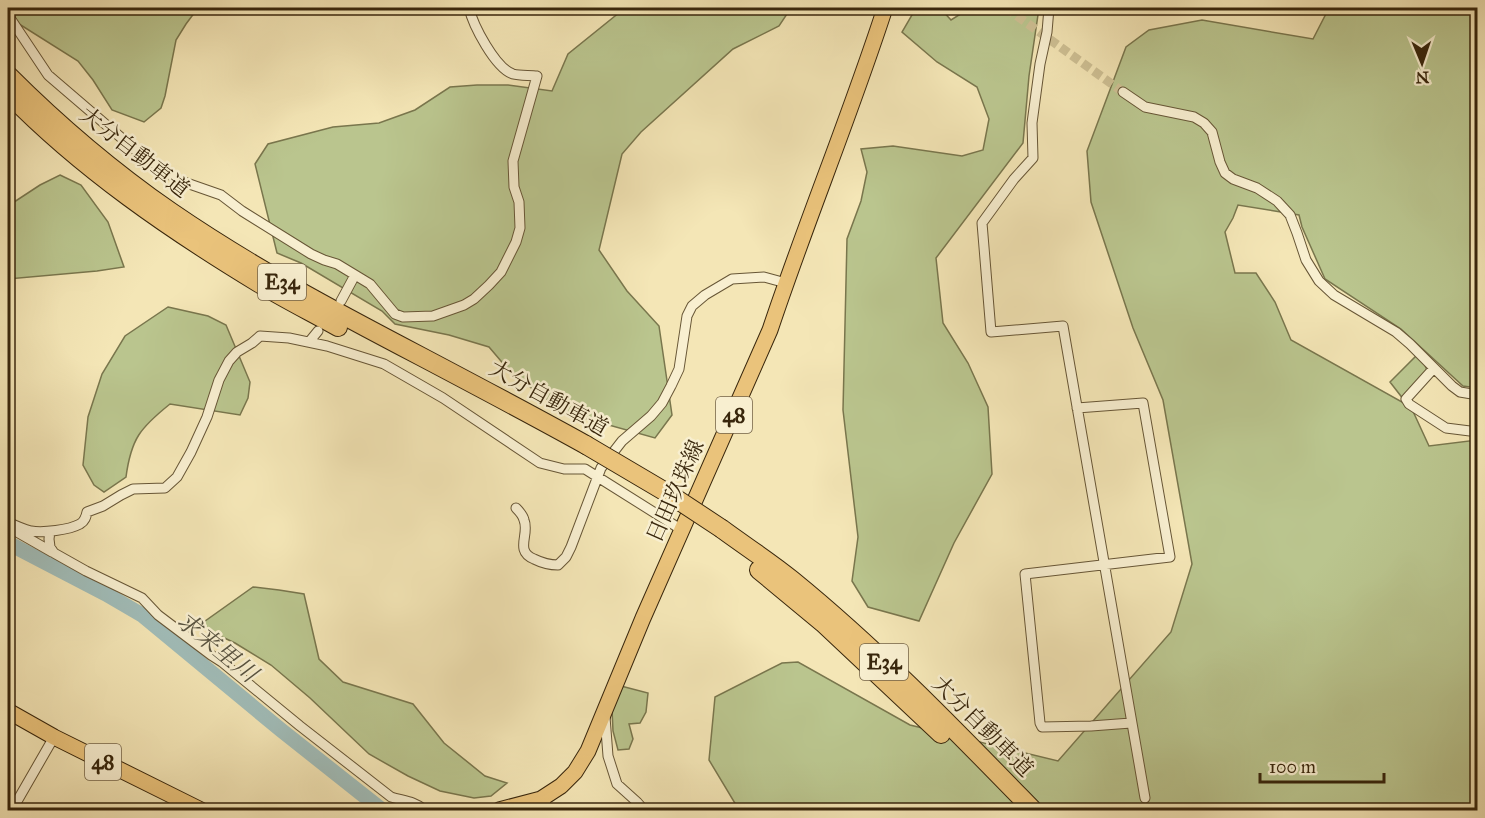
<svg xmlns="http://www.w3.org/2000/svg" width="1485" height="818" viewBox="0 0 1485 818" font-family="'IM FELL Great Primer','Noto Serif JP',serif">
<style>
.green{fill:#bac58e;stroke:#79764d;stroke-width:1.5}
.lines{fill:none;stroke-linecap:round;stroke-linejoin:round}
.river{stroke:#a1bdb9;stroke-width:15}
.street-tunnel{stroke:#cec094;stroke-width:9;stroke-dasharray:9 4.5;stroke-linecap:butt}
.street-casing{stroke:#675636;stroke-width:11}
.secondary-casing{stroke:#38260c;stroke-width:16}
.primary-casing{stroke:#38260c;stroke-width:17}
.highway-casing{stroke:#38260c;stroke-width:20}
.street{stroke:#f8efd0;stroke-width:9}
.secondary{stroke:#f8efd0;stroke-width:14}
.primary{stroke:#eac37b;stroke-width:15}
.highway{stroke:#eac37b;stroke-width:18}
.highway-bridge-casing{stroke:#38260c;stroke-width:20;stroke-linecap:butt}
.highway-bridge{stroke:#eac37b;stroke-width:18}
.labels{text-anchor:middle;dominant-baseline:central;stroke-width:5;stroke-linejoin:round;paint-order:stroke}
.shield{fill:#f8efd0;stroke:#726247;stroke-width:1.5}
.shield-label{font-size:21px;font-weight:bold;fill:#38260c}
.street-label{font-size:22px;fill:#38260c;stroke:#f8efd0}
.water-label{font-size:24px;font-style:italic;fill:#585340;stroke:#f8efd0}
</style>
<rect width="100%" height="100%" fill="#f4e6b6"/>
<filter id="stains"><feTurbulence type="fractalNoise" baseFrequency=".00333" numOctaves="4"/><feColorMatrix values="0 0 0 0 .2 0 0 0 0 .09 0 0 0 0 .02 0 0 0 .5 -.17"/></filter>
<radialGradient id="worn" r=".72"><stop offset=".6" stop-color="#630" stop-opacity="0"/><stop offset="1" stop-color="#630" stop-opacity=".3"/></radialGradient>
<!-- green -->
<path class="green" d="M 8,8 L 198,8 L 186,24 L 176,40 L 165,96 L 161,108 L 144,122 L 112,110 L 93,80 L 78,61 L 8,17 Z
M 625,8 L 791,8 L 779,26 L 733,49 L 641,132 L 622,154 L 599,250 L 627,291 L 659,326 L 672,415 L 655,438 L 566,413 L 512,374 L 489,347 L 449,335 L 395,324 L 382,311 L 301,263 L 277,253 L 255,164 L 268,144 L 333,127 L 379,123 L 415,110 L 450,87 L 477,85 L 508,85 L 552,91 L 568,54 Z
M 916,8 L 940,8 L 951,20 L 970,8 L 1039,8 L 1029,76 L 1023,143 L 936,258 L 943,323 L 968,363 L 988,407 L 992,474 L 954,543 L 919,621 L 868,607 L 852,581 L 858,537 L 843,410 L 847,239 L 861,201 L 867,172 L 861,149 L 893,146 L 962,156 L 983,150 L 989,119 L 977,87 L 937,62 L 902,32 Z
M 1329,8 L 1477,8 L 1477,388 L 1463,386 L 1401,329 L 1325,279 L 1302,227 L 1299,215 L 1238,205 L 1233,218 L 1225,232 L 1235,273 L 1256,273 L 1275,302 L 1291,340 L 1411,407 L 1429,446 L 1477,440 L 1477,810 L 739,810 L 709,760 L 715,697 L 782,663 L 798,662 L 910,725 L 1058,761 L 1171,632 L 1192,564 L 1163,400 L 1133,328 L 1091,202 L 1087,151 L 1126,47 L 1149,30 L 1202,20 L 1313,39 Z
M 60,175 L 81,185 L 108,222 L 124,267 L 97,271 L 8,279 L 8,206 L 40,185 Z
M 168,307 L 208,316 L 226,325 L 250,382 L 248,398 L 240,415 L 170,404 C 140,428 131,439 126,477 L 104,492 L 94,485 L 83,465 L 88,417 L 102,374 L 125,336 Z
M 1418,354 L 1424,363 L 1429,375 L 1404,400 L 1390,382 Z
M 253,587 L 279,590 L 304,594 L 319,659 L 343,682 L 413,704 L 444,743 L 485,776 L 507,783 L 491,796 L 474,798 L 440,791 L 408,776 L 369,754 L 310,698 L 271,665 L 235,643 L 203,628 L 201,624 Z
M 621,686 L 648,693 L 646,712 L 640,723 L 629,724 L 633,739 L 629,749 L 618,750 L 613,731 L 612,709 Z"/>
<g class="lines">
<!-- river -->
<path class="river" d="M 8,543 L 106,594 L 142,615 L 281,730 L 382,810"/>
<!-- street-tunnel -->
<path class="street-tunnel" d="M 1006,8 L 1123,92"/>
<!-- street casing -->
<g class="street-casing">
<path id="street" d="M 1049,8 L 1047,32 L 1040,64 L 1032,123 L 1033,158 L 1014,179 L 982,223 L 991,332 L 1063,326 L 1145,798
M 8,15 L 48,75 L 139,153 L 178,180 L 221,195 L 242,211 L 311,254 L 324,260 L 337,264 L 370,284 L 395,314 L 403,317 L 433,316 L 464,305 L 474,299 L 489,285 L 501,272 L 516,242 L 520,228 L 519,202 L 514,187 L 513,161 L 537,76 C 530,75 520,76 513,74 C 495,68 473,25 469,8
M 1123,92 L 1145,107 L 1194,117 L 1204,123 L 1212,132 L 1220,162 L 1225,173 L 1233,179 L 1257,188 L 1277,201 L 1290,215 L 1297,233 L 1306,260 L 1319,281 L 1334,295 L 1396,332 L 1410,344 L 1452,386 L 1460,392 L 1478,395
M 341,301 L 355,275
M 309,342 L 318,331
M 1434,368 L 1406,399 L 1409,404 L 1446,428 L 1478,432
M 1077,408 L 1143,403 L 1170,557 L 1025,574 L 1040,723 L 1042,727 L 1091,726 L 1131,723
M 516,508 C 519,511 523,515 524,520 C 530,534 514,551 534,559 C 542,563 549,565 558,565 L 566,557 L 571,547 L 601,468 L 622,441 L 651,416 L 662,403 L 671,386 L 679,369 L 687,316 L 692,306 L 705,295 L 732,279 L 764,277 L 786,283
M 8,522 C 16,526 23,529 31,531 C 43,533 69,530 80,524 C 85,521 86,517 87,512 L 103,506 L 121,495 L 133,489 L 165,488 L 177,477 L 191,452 L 207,417 L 219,380 L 229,361 L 237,352 L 252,343 L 260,336 L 289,338 L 327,346 L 384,364 L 443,398 L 540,463 L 564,469 L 585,469 L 682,530
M 11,526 L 17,532 L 52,552
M 50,531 L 49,539 L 50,547 L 54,553 L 86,571 L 142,598 L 158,615 L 211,655 L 222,662 L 300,726 L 391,797 C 404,801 414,801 425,810
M 605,717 L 608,756 L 617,784 L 637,802 L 644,810
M 12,810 L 54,737"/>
</g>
<!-- secondary casing -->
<g class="secondary-casing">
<path id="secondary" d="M 541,799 L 545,810"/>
</g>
<!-- primary casing -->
<g class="primary-casing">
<path id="primary" d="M 8,711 L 54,737 L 201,810
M 499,810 L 541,799 L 561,786 L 575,772 L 588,751 L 643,618 L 770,330 C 806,222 850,116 885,8"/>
</g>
<!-- highway casing -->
<g class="highway-casing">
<path id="highway" d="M 8,75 C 58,125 112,171 171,212 C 251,267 336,312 422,357 C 477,386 532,415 586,445
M 8,93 C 82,169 171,230 262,285 C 287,300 313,313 338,327
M 722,529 C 745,546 770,562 792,580 C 878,650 956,731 1033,810
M 759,570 L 823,623 L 941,734"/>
</g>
<!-- street -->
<use href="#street" class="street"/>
<!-- secondary -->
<use href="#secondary" class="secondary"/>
<!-- primary -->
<use href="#primary" class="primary"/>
<!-- highway -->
<use href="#highway" class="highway"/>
<!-- highway-bridge casing -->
<g class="highway-bridge-casing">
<path id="highway-bridge" d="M 586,445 L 669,494 L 722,529"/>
</g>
<!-- highway-bridge -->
<use href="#highway-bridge" class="highway-bridge"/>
</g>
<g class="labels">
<!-- shield labels -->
<g class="shield">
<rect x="258" y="264" width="48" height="36" rx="4.5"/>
<rect x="716" y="397" width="36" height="36" rx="4.5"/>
<rect x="860" y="644" width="48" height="36" rx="4.5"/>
<rect x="85" y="744" width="36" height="36" rx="4.5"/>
</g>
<g class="shield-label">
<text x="282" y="282">E34</text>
<text x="734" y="415">48</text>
<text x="884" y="662">E34</text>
<text x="103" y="762">48</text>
</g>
<!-- street labels -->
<g class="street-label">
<text transform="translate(135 152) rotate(38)">大分自動車道</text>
<text transform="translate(549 398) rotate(29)">大分自動車道</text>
<text transform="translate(675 491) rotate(-66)">日田玖珠線</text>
<text transform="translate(983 726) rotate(45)">大分自動車道</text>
</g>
<!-- water labels -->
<g class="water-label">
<text transform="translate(217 647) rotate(39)">求来里川</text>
</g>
</g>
<!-- margin -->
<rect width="1485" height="818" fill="none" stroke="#f4e6b6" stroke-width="30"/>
<rect x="9" y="9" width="1467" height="800" fill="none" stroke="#38260c" stroke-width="3"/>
<rect x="15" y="15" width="1455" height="788" fill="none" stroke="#38260c" stroke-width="1.5"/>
<!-- north arrow -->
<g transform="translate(1422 63) rotate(178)" stroke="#f8efd0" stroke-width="4.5" paint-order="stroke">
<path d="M0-4.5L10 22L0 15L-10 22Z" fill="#38260c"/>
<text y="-9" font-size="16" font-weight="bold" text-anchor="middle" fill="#38260c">N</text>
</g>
<!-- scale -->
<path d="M1260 773v9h124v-9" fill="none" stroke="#38260c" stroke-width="3"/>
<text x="1269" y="773" font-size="18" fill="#38260c" stroke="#f8efd0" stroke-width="4.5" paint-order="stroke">100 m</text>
<rect width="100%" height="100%" filter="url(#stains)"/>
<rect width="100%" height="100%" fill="url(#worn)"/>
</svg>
